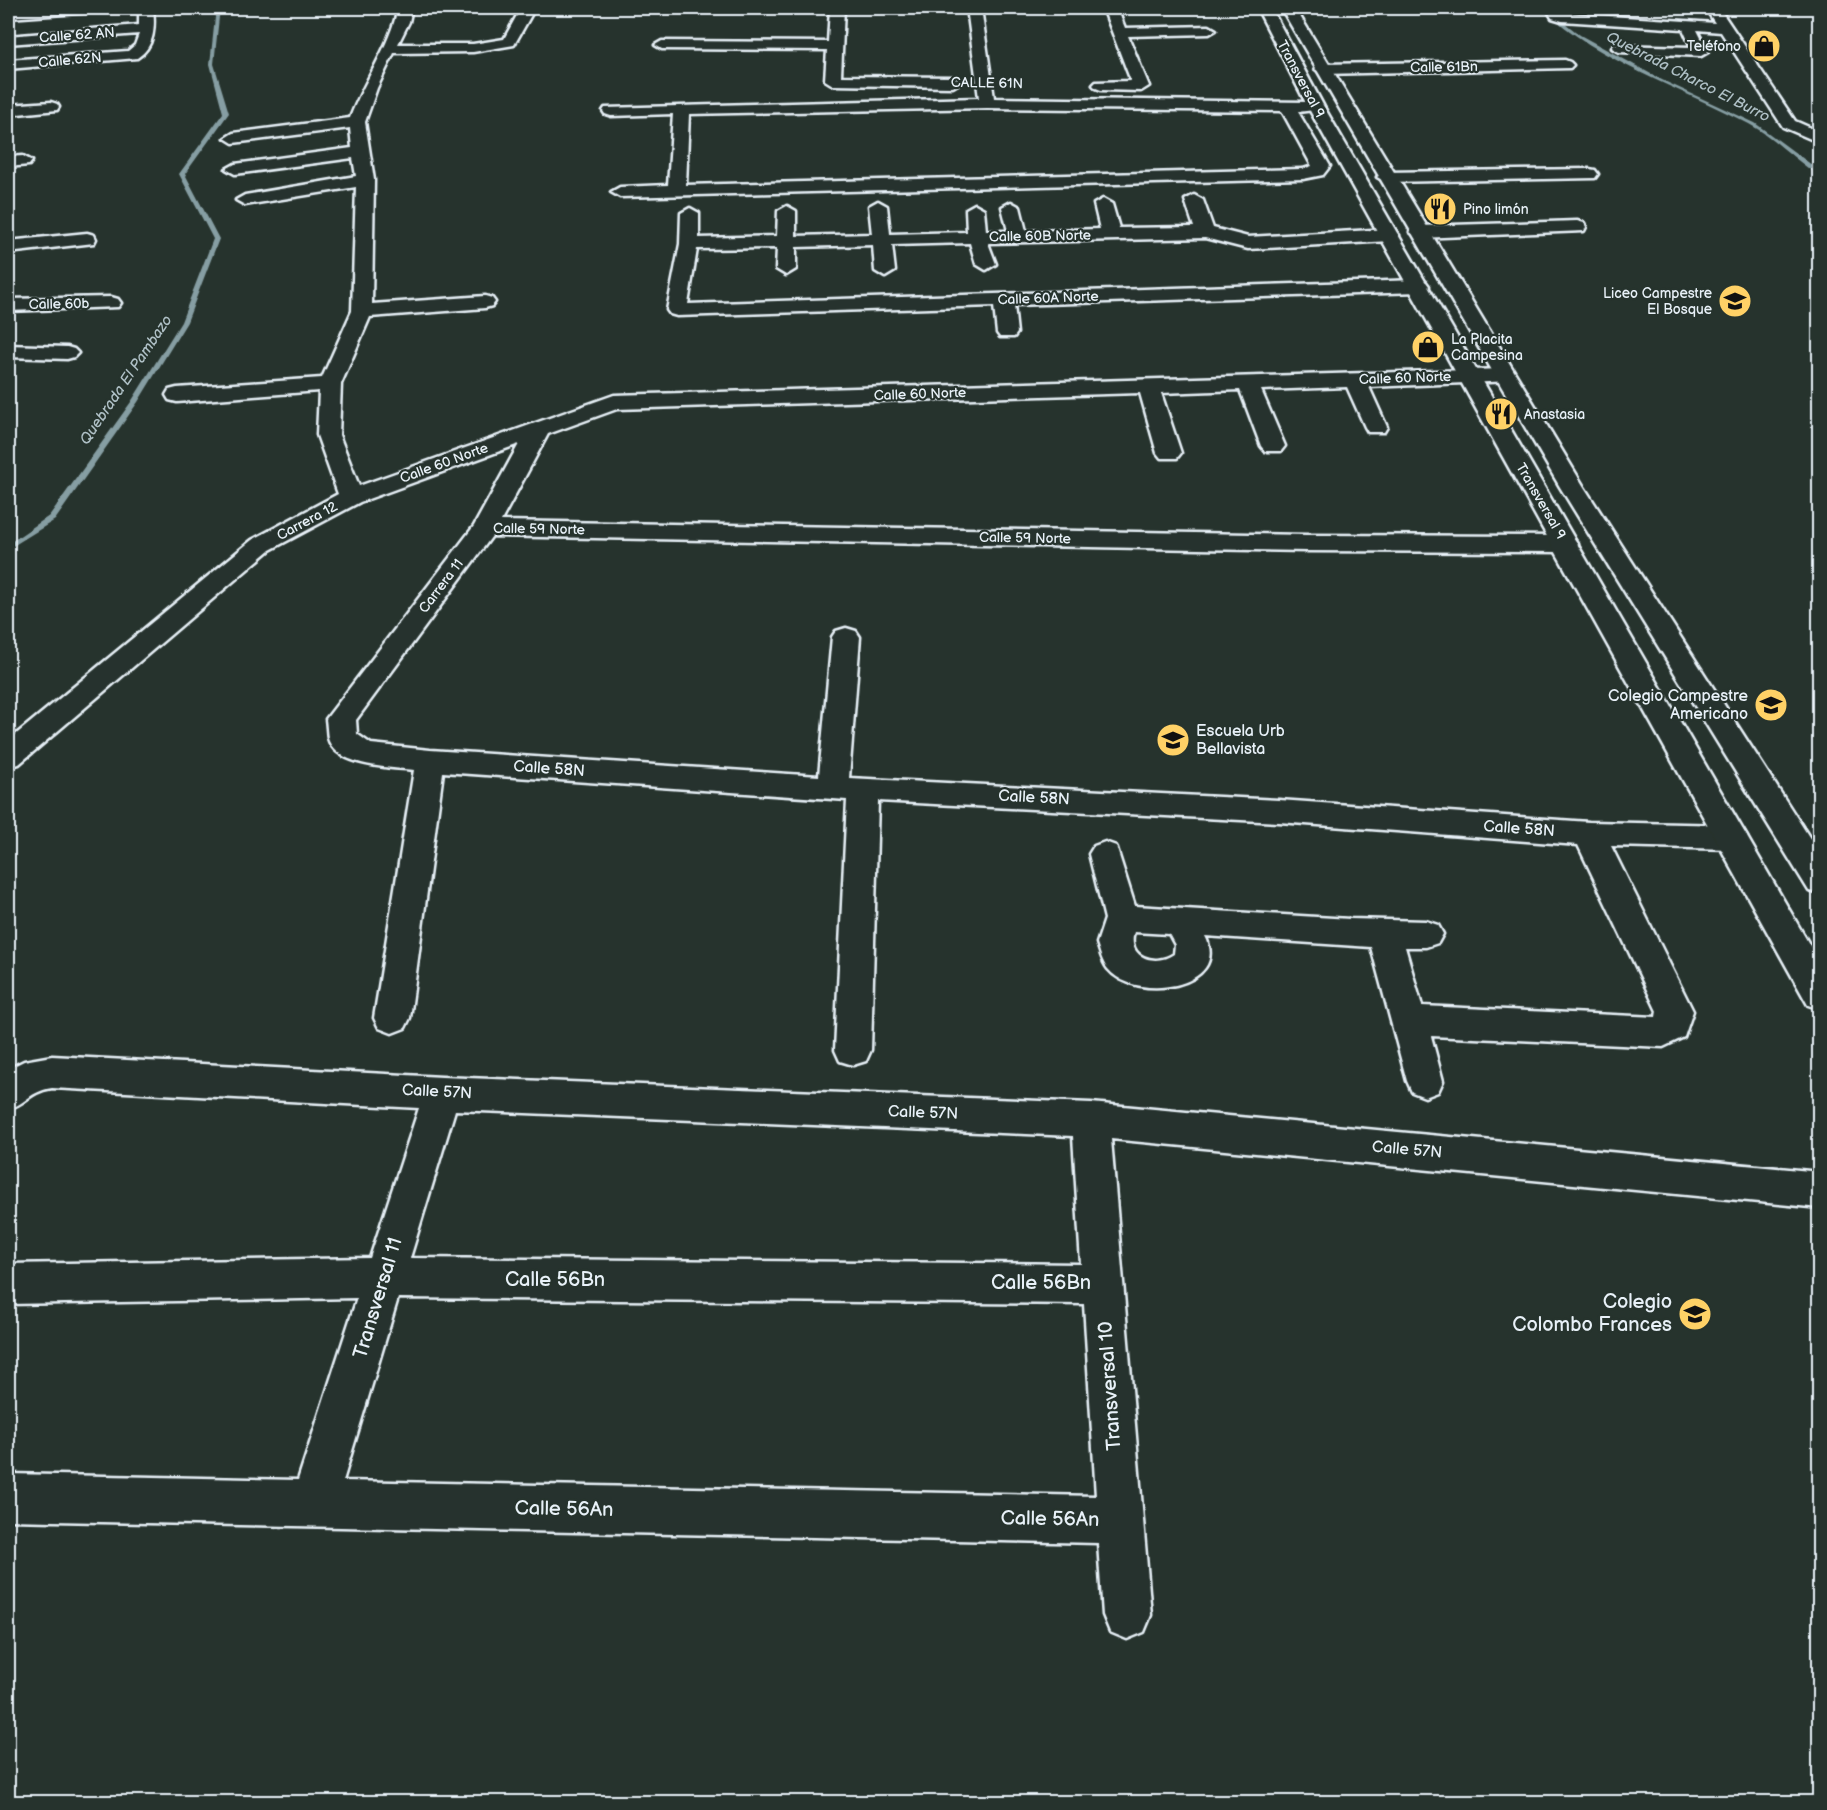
<svg xmlns="http://www.w3.org/2000/svg" width="1827" height="1810" viewBox="0 0 1827 1810" font-family="'Balsamiq Sans',sans-serif">
<style>
.lines{fill:none;stroke-linecap:round;stroke-linejoin:round}
.stream{fill:#869ea3;fill-rule:evenodd}
.minor-casing{stroke:#e8f1f8;stroke-width:5}
.secondary-casing{stroke:#e8f1f8;stroke-width:5}
.minor{fill:#26332d;fill-rule:evenodd}
.secondary{fill:#26332d;fill-rule:evenodd}
.wall{fill:#5d565e;stroke:#e8f1f8;stroke-width:1.5}
.labels{text-anchor:middle;dominant-baseline:central;stroke-width:4.5;stroke-linejoin:round;paint-order:stroke}
.far-street-label{font-size:14px;fill:#e8f1f8;stroke:#26332d}
.far-poi-label{font-size:14px;fill:#e8f1f8;stroke:#26332d;text-anchor:start}
.far-water-label{font-size:15px;font-style:italic;fill:#afc0c6;stroke:#26332d}
.poi-label{font-size:16px;fill:#e8f1f8;stroke:#26332d;text-anchor:end}
.street-label{font-size:16px;fill:#e8f1f8;stroke:#26332d}
.near-street-label{font-size:20px;fill:#e8f1f8;stroke:#26332d}
.near-poi-label{font-size:20px;fill:#e8f1f8;stroke:#26332d;text-anchor:end}
</style>
<rect width="100%" height="100%" fill="#26332d"/>
<filter id="ink" filterUnits="userSpaceOnUse"><feTurbulence type="fractalNoise" baseFrequency=".0167" numOctaves="2"/><feDisplacementMap in="SourceGraphic" scale="12" xChannelSelector="R" yChannelSelector="G"/><feConvolveMatrix kernelMatrix="1 2 1 2 8 2 1 2 1" color-interpolation-filters="sRGB"/></filter>
<g filter="url(#ink)">
<g class="lines">
<!-- stream -->
<path class="stream" d="M 216,8 L 220,8 L 214,64 L 229,113 L 185,174 L 219,239 L 187,322 L 138,402 L 55,520 L 8,549 L 8,544 L 49,516 L 131,402 L 181,322 L 213,239 L 179,174 L 223,113 L 210,64 Z
M 1542,8 L 1546,8 L 1580,35 L 1662,80 L 1755,123 L 1820,171 L 1820,176 C 1795,161 1775,138 1749,124 C 1679,87 1600,63 1542,8 Z"/>
<!-- minor casing -->
<g class="minor-casing">
<path id="minor" d="M 41,8 L 100,8 L 93,12 L 8,18 L 8,10 Z
M 139,8 L 153,8 C 155,26 155,47 137,58 L 8,69 L 8,60 L 128,51 L 135,45 L 139,34 L 8,44 L 8,36 L 139,25 Z
M 398,8 L 412,8 L 409,22 L 398,44 L 473,44 L 504,39 L 521,8 L 535,8 L 514,45 L 473,52 L 394,53 L 377,88 L 365,122 L 374,180 L 372,304 L 485,296 L 492,298 L 495,302 L 492,306 L 485,308 L 370,317 L 341,384 L 339,435 L 359,486 L 614,395 L 1505,369 L 1513,371 L 1516,376 L 1513,381 L 1369,387 L 1387,427 L 1384,432 L 1368,432 L 1365,427 L 1347,387 L 1261,390 L 1285,446 L 1281,451 L 1265,451 L 1261,446 L 1240,390 L 1161,393 L 1181,453 L 1177,458 L 1161,458 L 1157,453 L 1140,393 L 617,409 L 548,434 L 501,521 L 1307,535 L 1565,536 L 1574,539 L 1578,544 L 1574,549 L 1565,552 L 1307,551 L 492,536 L 356,720 L 357,734 L 371,744 L 430,750 L 819,776 L 832,637 L 836,631 L 846,628 L 856,631 L 860,637 L 849,778 L 1279,800 L 1589,822 L 1731,825 L 1742,829 L 1747,837 L 1742,845 L 1731,849 L 1611,846 L 1693,1011 L 1684,1037 L 1663,1047 L 1431,1036 L 1443,1081 L 1438,1092 L 1425,1097 L 1412,1092 L 1407,1081 L 1371,947 L 1205,936 C 1232,988 1135,1003 1108,969 C 1102,962 1100,951 1097,943 L 1105,919 L 1089,854 L 1094,846 L 1105,842 L 1116,846 L 1135,906 L 1350,919 L 1426,921 L 1438,925 L 1443,934 L 1438,943 L 1426,947 L 1405,947 L 1422,1006 L 1656,1017 L 1657,1011 L 1578,845 L 1279,822 L 878,801 L 871,1050 L 866,1061 L 853,1065 L 840,1061 L 835,1050 L 847,800 L 443,772 L 410,1018 L 405,1028 L 392,1033 L 379,1028 L 374,1018 L 414,770 C 390,767 336,767 328,738 C 327,732 327,725 326,719 L 474,526 L 519,444 L 360,502 L 270,550 L 19,764 L 8,767 L 8,741 L 252,540 L 338,494 L 317,435 L 319,391 L 177,402 L 169,400 L 166,395 L 169,390 L 177,388 L 322,378 L 352,311 L 356,187 L 245,205 L 236,200 L 245,195 L 356,176 L 353,158 L 235,174 L 226,169 L 235,164 L 352,148 L 350,128 L 233,143 L 225,138 L 233,133 L 350,118 C 364,81 390,46 398,8 ZM 1134,932 L 1169,934 L 1175,945 L 1174,954 C 1156,967 1126,958 1134,932 Z
M 830,8 L 844,8 L 841,76 L 953,77 L 961,82 L 953,87 L 833,85 L 825,80 L 827,50 L 662,49 L 655,45 L 662,41 L 828,42 Z
M 967,8 L 981,8 L 994,98 L 1308,102 L 1316,107 L 1314,110 L 1298,112 L 1330,166 L 1323,175 L 1303,179 L 620,197 L 611,192 L 620,187 L 668,185 L 673,114 L 611,116 L 605,114 L 603,111 L 605,108 L 979,98 ZM 987,108 L 1282,111 L 1312,166 L 1303,169 L 686,185 L 689,114 Z
M 1103,8 L 1117,8 L 1125,28 L 1209,26 L 1216,30 L 1209,34 L 1128,36 L 1149,86 L 1141,91 L 1101,90 L 1096,88 L 1093,85 L 1096,82 L 1131,81 Z
M 1546,8 L 1560,8 L 1564,13 L 1715,23 L 1706,9 L 1719,8 L 1795,121 L 1820,132 L 1820,143 L 1783,127 L 1721,32 L 1697,30 L 1708,52 L 1701,56 L 1619,52 L 1612,48 L 1614,45 L 1691,47 L 1683,29 L 1562,21 L 1552,18 Z
M 1565,60 L 1570,62 L 1573,65 L 1570,68 L 1323,74 L 1315,69 L 1323,64 Z
M 51,102 L 57,104 L 59,107 L 57,110 L 8,115 L 8,105 Z
M 23,156 L 32,161 L 29,165 L 8,167 L 8,157 Z
M 1589,169 L 1595,170 L 1598,174 L 1595,178 L 1386,182 L 1377,177 L 1386,172 Z
M 1194,195 L 1203,200 L 1213,228 L 1248,237 L 1390,229 L 1399,235 L 1390,241 L 1248,249 L 1205,238 L 988,243 L 996,264 L 986,270 L 976,264 L 970,243 L 892,245 L 895,271 L 885,277 L 875,271 L 873,245 L 796,247 L 796,269 L 786,275 L 776,269 L 777,248 L 697,249 L 688,304 L 1419,280 L 1426,282 L 1429,286 L 1426,290 L 1419,292 L 1014,305 L 1017,333 L 1014,337 L 1000,337 L 997,333 L 994,306 L 677,316 L 670,314 L 667,310 L 680,244 L 681,213 L 690,208 L 699,213 L 699,238 L 777,236 L 778,211 L 787,206 L 796,211 L 796,236 L 872,234 L 869,206 L 878,201 L 887,206 L 890,234 L 967,232 L 966,209 L 975,204 L 984,209 L 986,231 L 1008,231 L 1002,207 L 1011,202 L 1020,207 L 1026,231 L 1100,229 L 1094,204 L 1103,199 L 1112,204 L 1119,228 L 1194,227 L 1185,200 Z
M 1577,221 L 1584,223 L 1586,227 L 1584,231 L 1419,238 L 1410,232 L 1419,226 Z
M 87,233 L 94,235 L 96,239 L 94,243 L 8,253 L 8,241 Z
M 111,297 L 118,299 L 121,303 L 118,307 L 8,311 L 8,299 Z
M 8,345 L 67,347 L 74,349 L 78,353 L 74,357 L 67,359 L 8,357 Z
M 52,1056 L 442,1077 L 1091,1103 L 1820,1172 L 1820,1208 L 1111,1139 L 1151,1615 L 1144,1632 L 1127,1639 L 1110,1632 L 1103,1615 L 1098,1543 L 8,1520 L 8,1474 L 298,1480 L 357,1298 L 8,1304 L 8,1264 L 370,1258 L 419,1108 L 52,1088 C 28,1092 28,1103 8,1109 L 8,1069 L 24,1061 ZM 455,1110 L 1073,1136 L 1081,1264 L 410,1258 ZM 398,1298 L 1084,1304 L 1096,1496 L 343,1481 Z"/>
</g>
<!-- secondary casing -->
<g class="secondary-casing">
<path id="secondary" d="M 1257,8 L 1271,8 L 1324,107 L 1820,963 L 1820,1009 L 1808,1005 L 1308,107 Z
M 1281,8 L 1295,8 L 1584,487 L 1820,854 L 1820,894 L 1809,891 L 1560,487 Z"/>
</g>
<!-- minor -->
<use href="#minor" class="minor"/>
<!-- secondary -->
<use href="#secondary" class="secondary"/>
</g>
<!-- wall -->
<path class="wall" d="M 1212,8 L 1252,8 L 1251,9 L 1213,9 Z"/>
</g>
<!-- icons -->
<defs>
<g id="shop-disc" transform="scale(1.725)"><circle r="9.5" fill="#ffd166" stroke="#26332d"/><path d="M-5-2.5h2.3a2.7 3.5 0 0 1 5.4 0H5L5.5 6h-11ZM-1.5-2.5h3a1.5 2.3 0 0 0-3 0Z" fill="#111"/></g>
<g id="restaurant-disc" transform="scale(1.725)"><circle r="9.5" fill="#ffd166" stroke="#26332d"/><path d="M-5-6h1v4h1v-4h1v4h1v-4h1v5L-1.5 .5V6h-2V.5L-5-1ZM5-6V6H3V1.5H1.5Q1.5-4 5-6Z" fill="#111"/></g>
<g id="school-disc" transform="scale(1.725)"><circle r="9.5" fill="#ffd166" stroke="#26332d"/><path d="M0-5L7-2L0 1L-7-2ZM-4 1L0 2.5L4 1V4Q0 6-4 4Z" fill="#111"/></g>
</defs>
<g fill-rule="evenodd">
<use href="#shop-disc" x="1764" y="46"/>
<use href="#restaurant-disc" x="1440" y="209"/>
<use href="#school-disc" x="1735" y="301"/>
<use href="#shop-disc" x="1428" y="347"/>
<use href="#restaurant-disc" x="1501" y="414"/>
<use href="#school-disc" x="1771" y="705"/>
<use href="#school-disc" x="1173" y="740"/>
<use href="#school-disc" x="1695" y="1314"/>
</g>
<g class="labels">
<!-- far-street labels -->
<g class="far-street-label">
<text transform="translate(77 35) rotate(-4)">Calle 62 AN</text>
<text transform="translate(70 60) rotate(-5)">Calle 62N</text>
<text transform="translate(1444 67) rotate(-1)">Calle 61Bn</text>
<text transform="translate(1301 79) rotate(62)">Transversal 9</text>
<text transform="translate(987 83) rotate(1)">CALLE 61N</text>
<text transform="translate(1040 236) rotate(-1)">Calle 60B Norte</text>
<text transform="translate(1048 298) rotate(-2)">Calle 60A Norte</text>
<text transform="translate(59 304) rotate(-1)">Calle 60b</text>
<text transform="translate(1405 378) rotate(-2)">Calle 60 Norte</text>
<text transform="translate(920 394) rotate(-2)">Calle 60 Norte</text>
<text transform="translate(444 463) rotate(-20)">Calle 60 Norte</text>
<text transform="translate(1541 501) rotate(60)">Transversal 9</text>
<text transform="translate(307 521) rotate(-28)">Carrera 12</text>
<text transform="translate(539 529) rotate(1)">Calle 59 Norte</text>
<text transform="translate(1025 538) rotate(1)">Calle 59 Norte</text>
<text transform="translate(441 586) rotate(-53)">Carrera 11</text>
</g>
<!-- far-poi labels -->
<g class="far-poi-label">
<text x="1741" y="46" text-anchor="end">Teléfono</text>
<text x="1463" y="209">Pino limón</text>
<text x="1712" y="293" text-anchor="end">Liceo Campestre<tspan x="1712" dy="16">El Bosque</tspan></text>
<text x="1451" y="339">La Placita<tspan x="1451" dy="16">Campesina</tspan></text>
<text x="1524" y="414">Anastasia</text>
</g>
<!-- far-water labels -->
<g class="far-water-label">
<text transform="translate(1688 77) rotate(27)">Quebrada Charco El Burro</text>
<text transform="translate(126 380) rotate(-56)">Quebrada El Pambazo</text>
</g>
<!-- poi labels -->
<g class="poi-label">
<text x="1748" y="696">Colegio Campestre<tspan x="1748" dy="18">Americano</tspan></text>
<text x="1196" y="731" text-anchor="start">Escuela Urb<tspan x="1196" dy="18">Bellavista</tspan></text>
</g>
<!-- street labels -->
<g class="street-label">
<text transform="translate(549 769) rotate(4)">Calle 58N</text>
<text transform="translate(1034 798) rotate(3)">Calle 58N</text>
<text transform="translate(1519 829) rotate(4)">Calle 58N</text>
<text transform="translate(437 1092) rotate(3)">Calle 57N</text>
<text transform="translate(923 1113) rotate(2)">Calle 57N</text>
<text transform="translate(1407 1150) rotate(5)">Calle 57N</text>
</g>
<!-- near-street labels -->
<g class="near-street-label">
<text x="555" y="1280">Calle 56Bn</text>
<text x="1041" y="1283">Calle 56Bn</text>
<text transform="translate(378 1298) rotate(-73)">Transversal 11</text>
<text transform="translate(1110 1386) rotate(-94)">Transversal 10</text>
<text transform="translate(564 1509) rotate(1)">Calle 56An</text>
<text transform="translate(1050 1519) rotate(1)">Calle 56An</text>
</g>
<!-- near-poi labels -->
<g class="near-poi-label">
<text x="1672" y="1302">Colegio<tspan x="1672" dy="23">Colombo Frances</tspan></text>
</g>
</g>
<!-- margin -->
<rect width="1827" height="1810" fill="none" stroke="#26332d" stroke-width="30"/>
<rect x="15" y="15" width="1797" height="1780" fill="none" stroke="#e8f1f8" stroke-width="2" filter="url(#ink)"/>
</svg>
